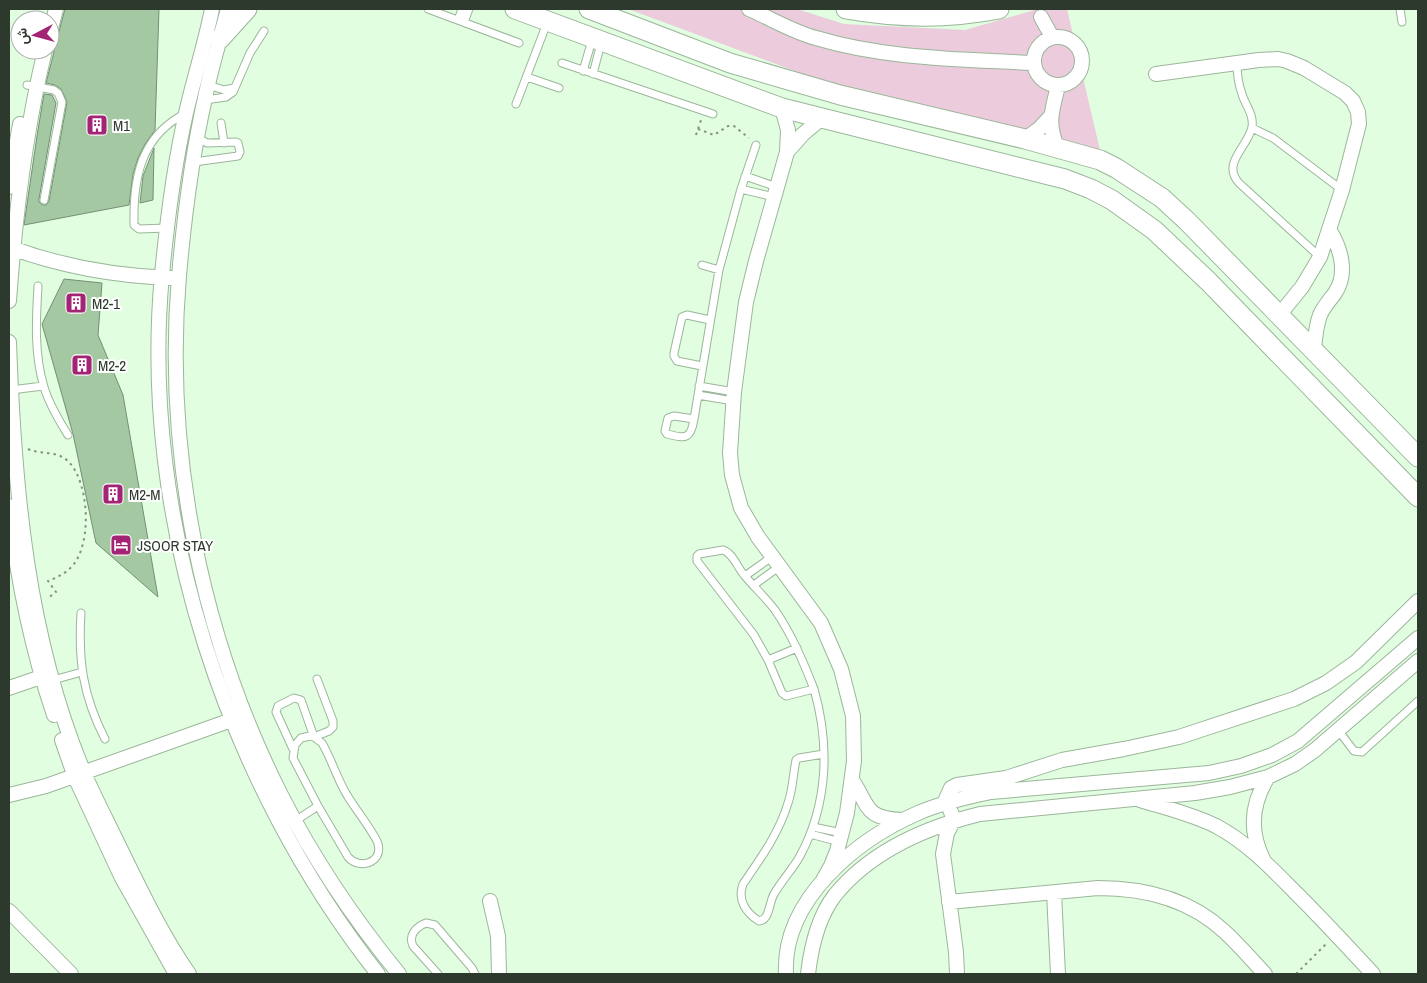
<svg xmlns="http://www.w3.org/2000/svg" width="1427" height="983" viewBox="0 0 1427 983" font-family="'Archivo Narrow',Vazirmatn,sans-serif">
<style>
.green{fill:#ecccdc}
.building{fill:#a3c8a2;stroke:#758f75}
.lines{fill:none;stroke-linecap:round;stroke-linejoin:round}
.lane-casing{stroke:#9bb69a;stroke-width:9}
.street-casing{stroke:#9bb69a;stroke-width:16}
.secondary-casing{stroke:#9bb69a;stroke-width:21}
.path{stroke:#80937f;stroke-width:2;stroke-dasharray:2.5 4;stroke-linecap:butt}
.lane{stroke:#fff;stroke-width:7}
.street{stroke:#fff;stroke-width:14}
.secondary{stroke:#fff;stroke-width:19}
.labels{text-anchor:middle;dominant-baseline:central;stroke-width:4;stroke-linejoin:round;paint-order:stroke}
.poi-label{font-size:15px;fill:#2e392d;stroke:#fff;text-anchor:start}
</style>
<rect width="100%" height="100%" fill="#e2fee1"/>
<!-- green -->
<path class="green" d="M 628,9 L 797,9 L 844,24 L 965,30 L 1038,9 L 1067,9 L 1100,150 L 870,99 Z"/>
<!-- building -->
<path class="building" d="M 65,9 L 159,9 L 155,130 L 145,144 L 138,158 L 133,174 L 129,205 L 24,225 L 37,136 L 44,94 L 52,95 L 56,103 L 39,199 L 39,202 L 43,205 L 46,205 L 49,201 L 67,102 L 61,89 L 55,85 L 46,83 L 54,52 L 50,41 L 56,38 L 58,35 Z
M 154,148 L 153,200 L 140,203 L 143,176 Z
M 64,279 L 102,283 L 98,335 L 123,395 L 158,597 L 96,543 L 73,434 L 42,324 Z"/>
<g class="lines">
<!-- lane casing -->
<g class="lane-casing">
<path id="lane" d="M 428,9 L 519,43
M 1400,9 L 1402,22
M 458,20 L 462,9
M 464,22 L 469,9
M 562,63 L 713,114
M 1237,63 C 1237,73 1238,83 1242,94 C 1245,105 1254,114 1252,127 C 1248,147 1221,163 1239,183 L 1320,257
M 583,71 L 592,40
M 593,74 L 601,43
M 527,77 L 559,88
M 27,85 L 54,90 L 58,93 L 62,102 L 44,200
M 208,85 L 224,90 L 234,88
M 205,100 L 226,97 L 233,92 L 250,53 L 264,31
M 516,104 L 547,23
M 221,123 L 224,143
M 1252,128 L 1273,138 L 1342,190
M 194,162 L 238,156 L 240,152 L 238,143 L 236,142 L 207,143 L 198,138
M 745,176 L 777,187
M 741,189 L 774,197
M 167,228 L 139,229 L 134,225 C 133,177 141,136 186,113
M 702,265 L 719,270
M 38,286 C 36,320 34,354 44,387 C 49,404 58,419 68,435
M 702,366 L 677,361 L 674,356 L 674,353 L 682,317 L 687,315 L 710,320
M 699,386 L 734,392
M 11,390 L 43,386
M 698,395 L 733,401
M 674,416 L 694,419 C 691,439 686,439 667,434 L 665,431 L 668,418 Z
M 694,419 L 719,270 L 741,189 L 756,145
M 723,550 C 733,553 737,567 744,575 C 754,587 766,598 775,610 C 792,635 803,661 814,689 L 786,696 L 782,693 L 768,660 L 754,635 L 697,561 L 697,556 L 699,554 Z
M 745,576 L 773,556
M 754,585 L 780,566
M 81,613 C 78,661 83,696 105,739
M 768,660 L 797,648
M 53,680 L 82,672
M 814,689 C 830,745 828,804 800,856 C 793,869 782,880 774,894 C 769,902 770,920 759,921 C 746,913 737,900 743,884 C 761,858 779,833 788,803 C 793,789 793,774 796,760 L 799,758 L 824,754
M 1338,730 L 1354,751 L 1362,752 L 1418,701
M 310,736 L 314,737 L 322,743 C 332,760 337,779 347,795 C 353,806 376,835 378,844 C 383,863 359,870 348,857 L 318,806 L 293,758 L 295,745 L 301,738 Z
M 293,749 L 276,712 L 278,706 L 294,698 L 301,700 L 314,737 L 329,731 L 333,727 L 333,721 L 317,679
M 295,821 L 318,806
M 813,827 L 842,833
M 810,834 L 840,842
M 438,974 L 413,946 C 408,935 416,927 426,923 L 435,925 L 472,968 L 475,974"/>
</g>
<!-- street casing -->
<g class="street-casing">
<path id="street" d="M 212,9 C 205,44 194,78 186,113 C 174,166 167,221 162,275 C 139,519 228,784 378,974
M 228,9 C 220,39 211,68 205,98 C 192,156 184,218 179,276 C 164,452 201,637 281,795 C 313,858 354,919 399,974
M 749,9 C 770,18 793,32 816,38 C 886,59 960,59 1033,63
M 1041,17 L 1052,37
M 50,32 L 56,9
M1034 61a24 24 0 1 1 48 0a24 24 0 1 1-48 0Z
M 1156,74 L 1259,60 L 1278,59 L 1287,61 L 1304,68 L 1345,93 L 1353,101 L 1358,112 L 1359,124 L 1342,190 L 1320,257 L 1302,287 L 1280,314
M 782,108 L 788,130 L 787,152 L 756,261 L 746,302 L 734,392 L 730,453 L 732,475 L 741,508 L 758,537 L 821,623 L 841,669 L 853,716 L 854,761 L 847,813 L 837,851 L 831,866 L 822,882
M 1025,139 L 1039,129 L 1050,117
M 1057,147 C 1047,123 1052,110 1058,86
M 787,152 L 803,134 L 822,118
M 9,187 L 20,124
M 9,247 C 60,266 116,276 171,278
M 9,301 C 15,216 25,133 45,50
M 9,342 C 14,488 27,637 84,773 C 95,798 108,823 120,848 C 141,891 162,935 189,974
M 1314,349 C 1315,338 1316,326 1320,315 C 1324,306 1330,300 1335,293 C 1348,274 1341,249 1330,231
M 9,506 C 17,577 31,647 54,715
M 9,688 L 41,677
M 62,740 L 75,777 L 121,876 L 176,974
M 852,780 C 870,807 864,818 902,820
M 9,795 L 46,786 L 240,717
M 1140,800 C 1166,808 1192,814 1216,826 C 1248,843 1272,869 1297,894 C 1323,920 1348,947 1373,974
M 1263,859 C 1249,831 1251,804 1268,777
M 1054,893 L 1058,974
M 490,901 L 498,936 L 499,974
M 949,902 L 1098,888 C 1144,888 1190,899 1225,932 C 1239,945 1252,960 1265,974
M 9,911 L 71,974
M 786,974 C 782,900 856,840 918,813 C 941,803 967,797 991,792 L 1209,773 L 1241,766 L 1272,755 L 1298,741 L 1418,638
M 808,974 C 811,948 818,917 835,895 C 871,851 927,827 980,814 L 1195,793 L 1230,787 L 1268,777 L 1295,764 L 1315,750 L 1418,661
M 957,974 L 956,952 L 943,854 L 947,833 L 954,820 L 946,799 L 951,788 L 957,785 L 1006,778 L 1062,760 L 1124,749 L 1179,737 L 1294,699 L 1326,683 L 1356,662 L 1418,601"/>
</g>
<!-- secondary casing -->
<g class="secondary-casing">
<path id="secondary" d="M 515,9 L 782,108 L 1065,179 L 1091,189 L 1112,200 L 1154,230 L 1208,281 L 1418,497
M 589,9 L 730,63 L 840,95 L 1025,139 L 1100,160 L 1116,168 L 1162,198 L 1187,221 L 1418,457
M 846,9 C 896,18 948,19 999,9
M 220,39 L 247,9"/>
</g>
<!-- path -->
<path class="path" d="M 698,129 L 714,135 L 728,126 L 734,126 L 749,138
M 696,135 L 701,120
M 28,449 C 41,455 56,450 68,461 C 89,482 92,540 74,564 C 67,573 58,577 48,581 L 56,592 L 48,598
M 1296,974 L 1326,944"/>
<!-- lane -->
<use href="#lane" class="lane"/>
<!-- street -->
<use href="#street" class="street"/>
<!-- secondary -->
<use href="#secondary" class="secondary"/>
</g>
<!-- icons -->
<defs>
<g id="building-square" transform="scale(1.125)"><rect x="-9" y="-9" width="18" height="18" rx="4" fill="#a32374" stroke="#fff"/><path d="M-4-6H4V6H1V3H-1V6H-4ZM-2.5-4.3h1.7v1.8h-1.7ZM.8-4.3h1.7v1.8H.8ZM-2.5-1h1.7V.8h-1.7ZM.8-1h1.7V.8H.8Z" fill="#fff"/></g>
<g id="hotel-square" transform="scale(1.125)"><rect x="-9" y="-9" width="18" height="18" rx="4" fill="#a32374" stroke="#fff"/><path d="M-6-4.5h1.5V1H6V5H4.5V3h-9V5H-6ZM-4 0a1.8 1.8 0 1 1 3.6 0ZM.5 0V-2.5h3Q6-2.5 6 0Z" fill="#fff"/></g>
</defs>
<g fill-rule="evenodd">
<use href="#building-square" x="97" y="125"/>
<use href="#building-square" x="76" y="303"/>
<use href="#building-square" x="82" y="365"/>
<use href="#building-square" x="113" y="494"/>
<use href="#hotel-square" x="121" y="545"/>
</g>
<g class="labels">
<!-- poi labels -->
<g class="poi-label">
<text x="113" y="125">M1</text>
<text x="92" y="303">M2-1</text>
<text x="98" y="365">M2-2</text>
<text x="129" y="494">M2-M</text>
<text x="137" y="545">JSOOR STAY</text>
</g>
</g>
<!-- border -->
<rect width="1427" height="983" fill="none" stroke="#2e392d" stroke-width="20"/>
<!-- north arrow -->
<g transform="translate(35 35) rotate(264)"><circle r="24" fill="#ffffff" stroke="#abb0ab"/>
<path d="M0-4L9 19L0 12L-9 19Z" fill="#a32374"/>
<text y="-8" font-size="14" font-weight="bold" text-anchor="middle" fill="#2e392d">ش</text>
</g>
</svg>
